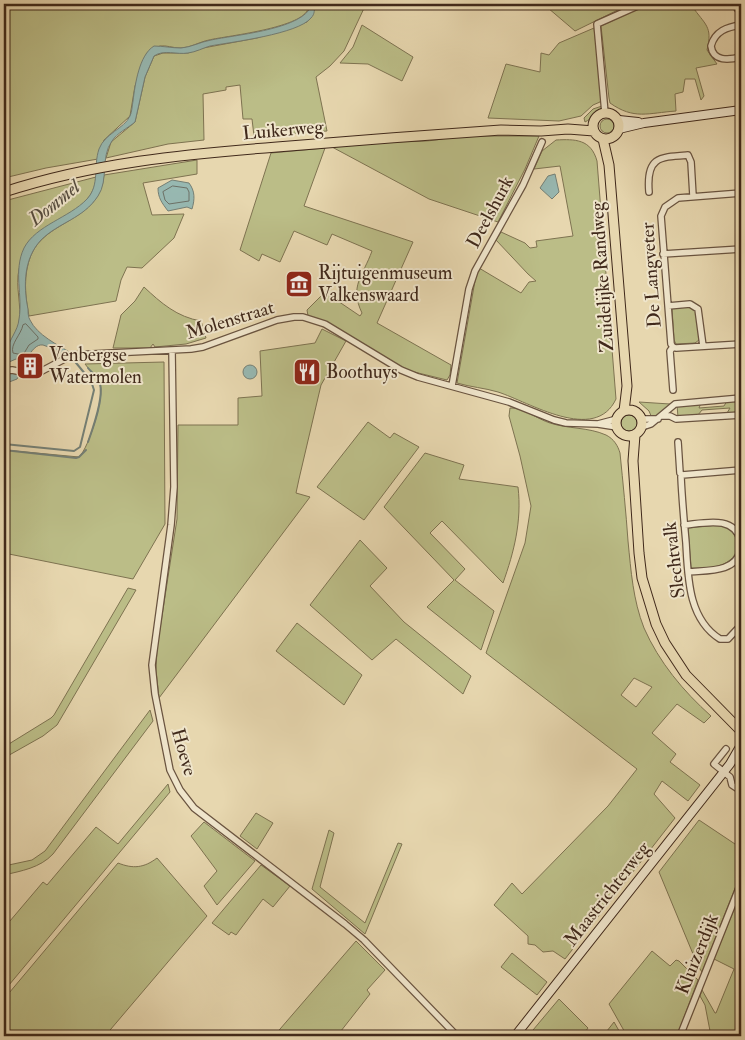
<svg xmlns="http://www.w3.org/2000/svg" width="745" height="1040" viewBox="0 0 745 1040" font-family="'IM FELL Double Pica',serif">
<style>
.green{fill:#bbbd87;stroke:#7e7351;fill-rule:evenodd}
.water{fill:#97b8b1;stroke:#747f75}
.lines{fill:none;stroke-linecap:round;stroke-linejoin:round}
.shore{stroke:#6c7066;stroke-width:1}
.stream{stroke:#747f75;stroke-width:2}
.street-casing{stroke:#6a5440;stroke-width:8}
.secondary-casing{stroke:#40291b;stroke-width:10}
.primary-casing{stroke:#40291b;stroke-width:11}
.street{stroke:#efe5cb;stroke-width:5.5}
.secondary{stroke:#efe5cb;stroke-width:8}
.primary{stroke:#e7d7af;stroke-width:9}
.labels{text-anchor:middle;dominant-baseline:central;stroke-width:4;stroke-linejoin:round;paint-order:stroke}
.street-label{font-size:19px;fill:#40291b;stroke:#efe5cb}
.poi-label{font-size:19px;fill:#40291b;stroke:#efe5cb;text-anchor:start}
.water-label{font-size:20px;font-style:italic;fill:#564d40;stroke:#efe5cb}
</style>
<rect width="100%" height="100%" fill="#e7d7af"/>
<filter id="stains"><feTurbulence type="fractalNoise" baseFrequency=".004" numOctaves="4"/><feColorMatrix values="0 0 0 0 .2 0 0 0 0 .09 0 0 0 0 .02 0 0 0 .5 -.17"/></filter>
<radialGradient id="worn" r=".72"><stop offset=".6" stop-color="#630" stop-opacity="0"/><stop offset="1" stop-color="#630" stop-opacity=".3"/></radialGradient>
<!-- green -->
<path class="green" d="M 4,4 L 308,4 C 315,27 225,36 209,40 C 199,42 190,48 180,48 C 173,48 166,45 160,46 C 156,47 151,51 147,53 L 135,86 L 130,116 L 104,140 L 98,159 L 46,168 L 4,178 Z
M 313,4 L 366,4 L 344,51 L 330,66 L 316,77 L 327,131 L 254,136 L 252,119 L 243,119 L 240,85 L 226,87 L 226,90 L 203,94 L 204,140 L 168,144 L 106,158 L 111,142 L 135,122 L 145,77 L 154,56 L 163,53 L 188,53 L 203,48 L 257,38 L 307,22 L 315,9 Z
M 550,4 L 630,4 L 575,31 L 548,8 L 553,6 Z
M 649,4 L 694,4 L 692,6 C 705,25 713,26 707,50 L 717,64 L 696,68 L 704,96 L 701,100 L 695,79 L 685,79 L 683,92 L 675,94 L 676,111 C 648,113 634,120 610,103 L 609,98 L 601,26 Z
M 362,25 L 413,57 L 402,81 L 368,64 L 340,63 L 353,47 Z
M 594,28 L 602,98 L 600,102 L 593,105 L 581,116 L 559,121 L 488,118 L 506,64 L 540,72 L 541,53 L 549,55 L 559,43 Z
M 602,106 C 600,112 591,119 585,122 L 584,118 L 593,109 Z
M600 126a7 7 0 1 1 14 0a7 7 0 1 1-14 0Z
M 453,136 L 539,136 L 525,169 L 498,222 L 429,199 L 332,147 C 351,146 371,142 390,142 C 412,141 432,143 453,136 Z
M 556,140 C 575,139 591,139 597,161 L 616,399 C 595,444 529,402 498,392 C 485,388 470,387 457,383 L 476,275 L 479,268 L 521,293 L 529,282 L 536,281 L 528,274 L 496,240 L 501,232 L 525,243 L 530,248 L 537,247 L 536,241 L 573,236 L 560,166 L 534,169 L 542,151 Z
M 325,148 L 304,206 L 413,242 L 377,323 L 451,365 L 450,375 L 447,380 L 406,370 L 352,337 L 325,322 L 308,316 L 307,310 L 322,295 L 329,295 L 360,316 L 362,313 C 349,286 363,276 372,251 L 332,234 L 327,245 L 294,231 L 280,262 L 262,254 L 259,261 L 240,250 L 271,153 Z
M 197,160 L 197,174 L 143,183 L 152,215 L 184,214 L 174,238 L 142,268 L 127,267 L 121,280 L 116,301 L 29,316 C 25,296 23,275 31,255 C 46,219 100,222 104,175 Z
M 96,177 C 96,196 78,209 64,217 C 59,220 54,222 51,226 C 45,233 21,262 19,269 C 15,287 22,305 19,323 C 17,333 9,341 7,351 L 4,349 L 4,201 Z
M 144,287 C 161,303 177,317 201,321 L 206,338 L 186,344 L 155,347 L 153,344 L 150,348 L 113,348 L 121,315 L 135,301 Z
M 689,306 L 697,312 L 699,340 L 695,343 L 676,344 L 674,340 L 672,308 Z
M 322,329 L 346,341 L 321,385 L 299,479 L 296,493 L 310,497 L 159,698 L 156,671 L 157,648 L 177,519 L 178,425 L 238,425 L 238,398 L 262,396 L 260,351 L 315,343 Z
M 164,362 L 165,524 L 133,579 L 4,553 L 4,450 L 79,457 C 89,448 105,395 100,383 C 97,376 89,370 85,364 Z
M 741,400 L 741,412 L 727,413 L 730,408 L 702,410 L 698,415 L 678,417 L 677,405 L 701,403 L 699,408 L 724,406 L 727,401 Z
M 639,402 L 670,404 L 661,413 L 652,418 L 649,411 Z
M 510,408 C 523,407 537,419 550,423 C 568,429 588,427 606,435 C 614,439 618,446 620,453 C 623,483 626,512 628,541 C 631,571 633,600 644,628 C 659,662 683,691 711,716 L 704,723 L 677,704 L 652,733 L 676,754 L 670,762 L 700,785 L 688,801 L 662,781 L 654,794 L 675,818 L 565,959 L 553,951 L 543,952 L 535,945 L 528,944 L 528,936 L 494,905 L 512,883 L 522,894 L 608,806 L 637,769 L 486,653 L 525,543 L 531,506 L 520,456 L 509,416 ZM 634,678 L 652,687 L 636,707 L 621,695 Z
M621 423a8 8 0 1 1 16 0a8 8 0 1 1-16 0Z
M 368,422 L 390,438 L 394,433 L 419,447 L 364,520 L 317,487 Z
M 425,453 L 464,465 L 459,479 L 518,487 C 522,521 514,552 503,583 L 442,521 L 430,533 L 465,569 L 455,580 L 494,611 L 481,650 L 427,607 L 454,580 L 384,507 Z
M 717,525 C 735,526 745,548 730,560 C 721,568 703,569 691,568 L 688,528 Z
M 360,540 L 387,568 L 370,586 L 404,622 L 471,676 L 463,694 L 396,639 L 372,660 L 310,605 Z
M 128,588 L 136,590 L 57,725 L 43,736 L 4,758 L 4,747 L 51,718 L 54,715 Z
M 297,623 L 362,675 L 344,705 L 276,651 Z
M 150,710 L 153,721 L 53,854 C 40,868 21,871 4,875 L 4,866 L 32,860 L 45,851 Z
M 168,784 L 170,792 L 4,991 L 4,928 L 43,882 L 47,885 L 96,827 L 118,844 Z
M 256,813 L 273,823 L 257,849 L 240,836 Z
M 699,820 L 741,848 L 741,873 L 702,972 L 698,966 L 659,872 Z
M 204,822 L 255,861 L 217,905 L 204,886 L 217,871 L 191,836 Z
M 329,830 L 334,833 L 320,887 L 365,923 L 398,843 L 402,844 L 365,934 L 312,889 Z
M 157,858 L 207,916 L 105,1036 L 4,1036 L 4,999 L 118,863 C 133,869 144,868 157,858 Z
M 261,865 L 290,886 L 273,907 L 263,899 L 236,935 L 231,932 L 229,935 L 212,923 Z
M 741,892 L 741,1036 L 711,1036 L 705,1005 L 700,996 L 702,990 L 715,1013 L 716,1013 L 734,969 L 714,959 Z
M 356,941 L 385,970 L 367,990 L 370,994 L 337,1036 L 318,1036 L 310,1031 L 306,1036 L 274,1036 Z
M 652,951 L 670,966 L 676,960 L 679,961 L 698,980 L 677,1036 L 627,1036 L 609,1004 Z
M 512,953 L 547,982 L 537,995 L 501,967 Z
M 559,999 L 588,1028 L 582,1036 L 528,1036 Z
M 614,1022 L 622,1036 L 603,1036 Z"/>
<!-- water -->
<path class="water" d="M 308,4 L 313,4 C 315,9 315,14 311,18 C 298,34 232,42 210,46 C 203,48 196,52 188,53 C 177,55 164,49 154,56 L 145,77 L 135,122 C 128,128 117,133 112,141 C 100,157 109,180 98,196 C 83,219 59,222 41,240 C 24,258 23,285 28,309 C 28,312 28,317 30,320 C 37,335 58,345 71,353 L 66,355 C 58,352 50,347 43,345 C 30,343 23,371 17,379 L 4,384 L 4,375 C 14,373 18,371 21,360 L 16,359 L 9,362 L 7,351 C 9,339 18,331 19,319 C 23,296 13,271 24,248 C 36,225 69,218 87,199 C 100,185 93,167 99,149 C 105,133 124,129 130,116 C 132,112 132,106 133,101 C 135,85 139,55 154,46 C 163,46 172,48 181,48 C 192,47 200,42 211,40 C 235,35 294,30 309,10 Z
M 555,174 L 559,192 L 552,199 L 540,188 L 548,176 Z
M 172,180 L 189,183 C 195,191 195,199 192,209 L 187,207 L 168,211 C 162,203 158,198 158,188 Z
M243 372a7 7 0 1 1 14 0a7 7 0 1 1-14 0Z"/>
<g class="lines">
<!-- shore -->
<path class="shore" d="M 173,186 L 187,188 L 189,192 L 189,201 L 169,204 L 165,200 L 163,192 Z
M 26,324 L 38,337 L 38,339 L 29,345 L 23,355 L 13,353 C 10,344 21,335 23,325 Z"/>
<!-- stream -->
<path class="stream" d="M 88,368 C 92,373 99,378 100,384 C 104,398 93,428 88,442
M 4,444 L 74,451 L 80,447 L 94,390 L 91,381 L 72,358
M 4,450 L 76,458 L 79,457 L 86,450"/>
<!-- street casing -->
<g class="street-casing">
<path id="street" d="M 734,4 L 741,14
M 741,25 C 727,27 715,31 711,46 C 713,62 729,60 741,57
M 605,113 L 597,24 L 642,4
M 649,192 C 646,157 659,157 688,155 L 691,162 L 693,196
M 663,254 L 741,249
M 668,306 L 690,304 L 698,309 L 703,346
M 673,347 L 676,348 L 741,344
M 172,351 L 174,487 L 171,525 L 152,665 L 155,694 L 170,770 L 180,790 L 194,808 L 345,924 L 364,940 L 457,1036
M 4,371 L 12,370 L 32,374 L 40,372 L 72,355 L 191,349 L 203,347 L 277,320 L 294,317 L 303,317 L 325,324 L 401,370 L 418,377 L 509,402 L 554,420 L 566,423 L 598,424 L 617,427
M 452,386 L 469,289 L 475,271 L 523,185 L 542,142
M 673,390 L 670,351 L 673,347 L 671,344 L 661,216 L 665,207 L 678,198 L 741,193
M 662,416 L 670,416 L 676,419 L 741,415
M 642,419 L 658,419
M 598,424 L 617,419
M 642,427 L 651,424 L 675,404 L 741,398
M 678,442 L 680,473 L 682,475 L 681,477 C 682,499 684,521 686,543 C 688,577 688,619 720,639 L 728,639 L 741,625
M 682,475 L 741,470
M 684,525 C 705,523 734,515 741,541
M 688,572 C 708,570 735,573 741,550
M 726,749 L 714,764 L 730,777 L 732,785 L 741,791
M 680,1036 L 741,883"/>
</g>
<!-- secondary casing -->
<g class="secondary-casing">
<path id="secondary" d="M 619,120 L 638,122
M 619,129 L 644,123 L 741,110
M 515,1036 L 730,764 L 741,745"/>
</g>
<!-- primary casing -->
<g class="primary-casing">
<path id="primary" d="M593 126a13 13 0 1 1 26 0a13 13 0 1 1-26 0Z
M 603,139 L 609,165 L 627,386 L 624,411
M 4,192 C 93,163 185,154 277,147 C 352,141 426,135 501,130 L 541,131 L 568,129 L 594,131
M616 423a13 13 0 1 1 26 0a13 13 0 1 1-26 0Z
M 635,435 L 633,461 L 639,553 L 642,578 L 656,624 L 665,643 L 686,675 L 741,731"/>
</g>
<!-- street -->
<use href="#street" class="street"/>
<!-- secondary -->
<use href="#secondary" class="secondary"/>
<!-- primary -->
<use href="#primary" class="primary"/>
</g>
<!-- icons -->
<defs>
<g id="museum-square" transform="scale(1.4375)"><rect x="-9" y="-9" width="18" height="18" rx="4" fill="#8f2418" stroke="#efe5cb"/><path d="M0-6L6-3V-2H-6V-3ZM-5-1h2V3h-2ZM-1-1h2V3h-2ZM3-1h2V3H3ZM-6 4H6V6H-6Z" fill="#fff"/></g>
<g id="building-square" transform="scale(1.4375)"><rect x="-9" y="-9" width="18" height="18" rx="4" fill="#8f2418" stroke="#efe5cb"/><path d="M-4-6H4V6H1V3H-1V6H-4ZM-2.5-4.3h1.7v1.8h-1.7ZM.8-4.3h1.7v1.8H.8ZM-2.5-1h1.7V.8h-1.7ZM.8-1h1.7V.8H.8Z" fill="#fff"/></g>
<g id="restaurant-square" transform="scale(1.4375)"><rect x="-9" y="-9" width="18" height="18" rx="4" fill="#8f2418" stroke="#efe5cb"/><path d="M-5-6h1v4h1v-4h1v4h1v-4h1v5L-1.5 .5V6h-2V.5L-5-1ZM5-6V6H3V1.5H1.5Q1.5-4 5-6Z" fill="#fff"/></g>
</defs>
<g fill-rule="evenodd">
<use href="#museum-square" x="299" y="284"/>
<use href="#building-square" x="30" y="366"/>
<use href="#restaurant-square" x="307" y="372"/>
</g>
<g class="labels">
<!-- street labels -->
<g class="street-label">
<text transform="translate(283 130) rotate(-5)">Luikerweg</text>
<text transform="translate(490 212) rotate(-62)">Deelshurk</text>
<text transform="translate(651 275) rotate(-94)">De Langveter</text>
<text transform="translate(602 277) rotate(-94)">Zuidelijke Randweg</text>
<text transform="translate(230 320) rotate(-17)">Molenstraat</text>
<text transform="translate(674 560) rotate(-97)">Slechtvalk</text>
<text transform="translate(184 752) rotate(74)">Hoeve</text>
<text transform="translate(607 894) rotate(-52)">Maastrichterweg</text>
<text transform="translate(697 954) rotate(-68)">Kluizerdijk</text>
</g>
<!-- poi labels -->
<g class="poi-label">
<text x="318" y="273">Rijtuigenmuseum<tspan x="318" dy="22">Valkenswaard</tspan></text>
<text x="49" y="355">Venbergse<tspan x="49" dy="22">Watermolen</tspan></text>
<text x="326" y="372">Boothuys</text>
</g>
<!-- water labels -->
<g class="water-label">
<text transform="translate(54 203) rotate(-39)">Dommel</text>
</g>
</g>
<!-- margin -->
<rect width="745" height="1040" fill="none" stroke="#e7d7af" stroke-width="20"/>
<rect x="5" y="5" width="735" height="1030" fill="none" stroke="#40291b" stroke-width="2.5"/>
<rect x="10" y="10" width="725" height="1020" fill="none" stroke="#40291b"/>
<rect width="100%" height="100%" filter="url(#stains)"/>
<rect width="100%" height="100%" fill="url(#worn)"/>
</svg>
